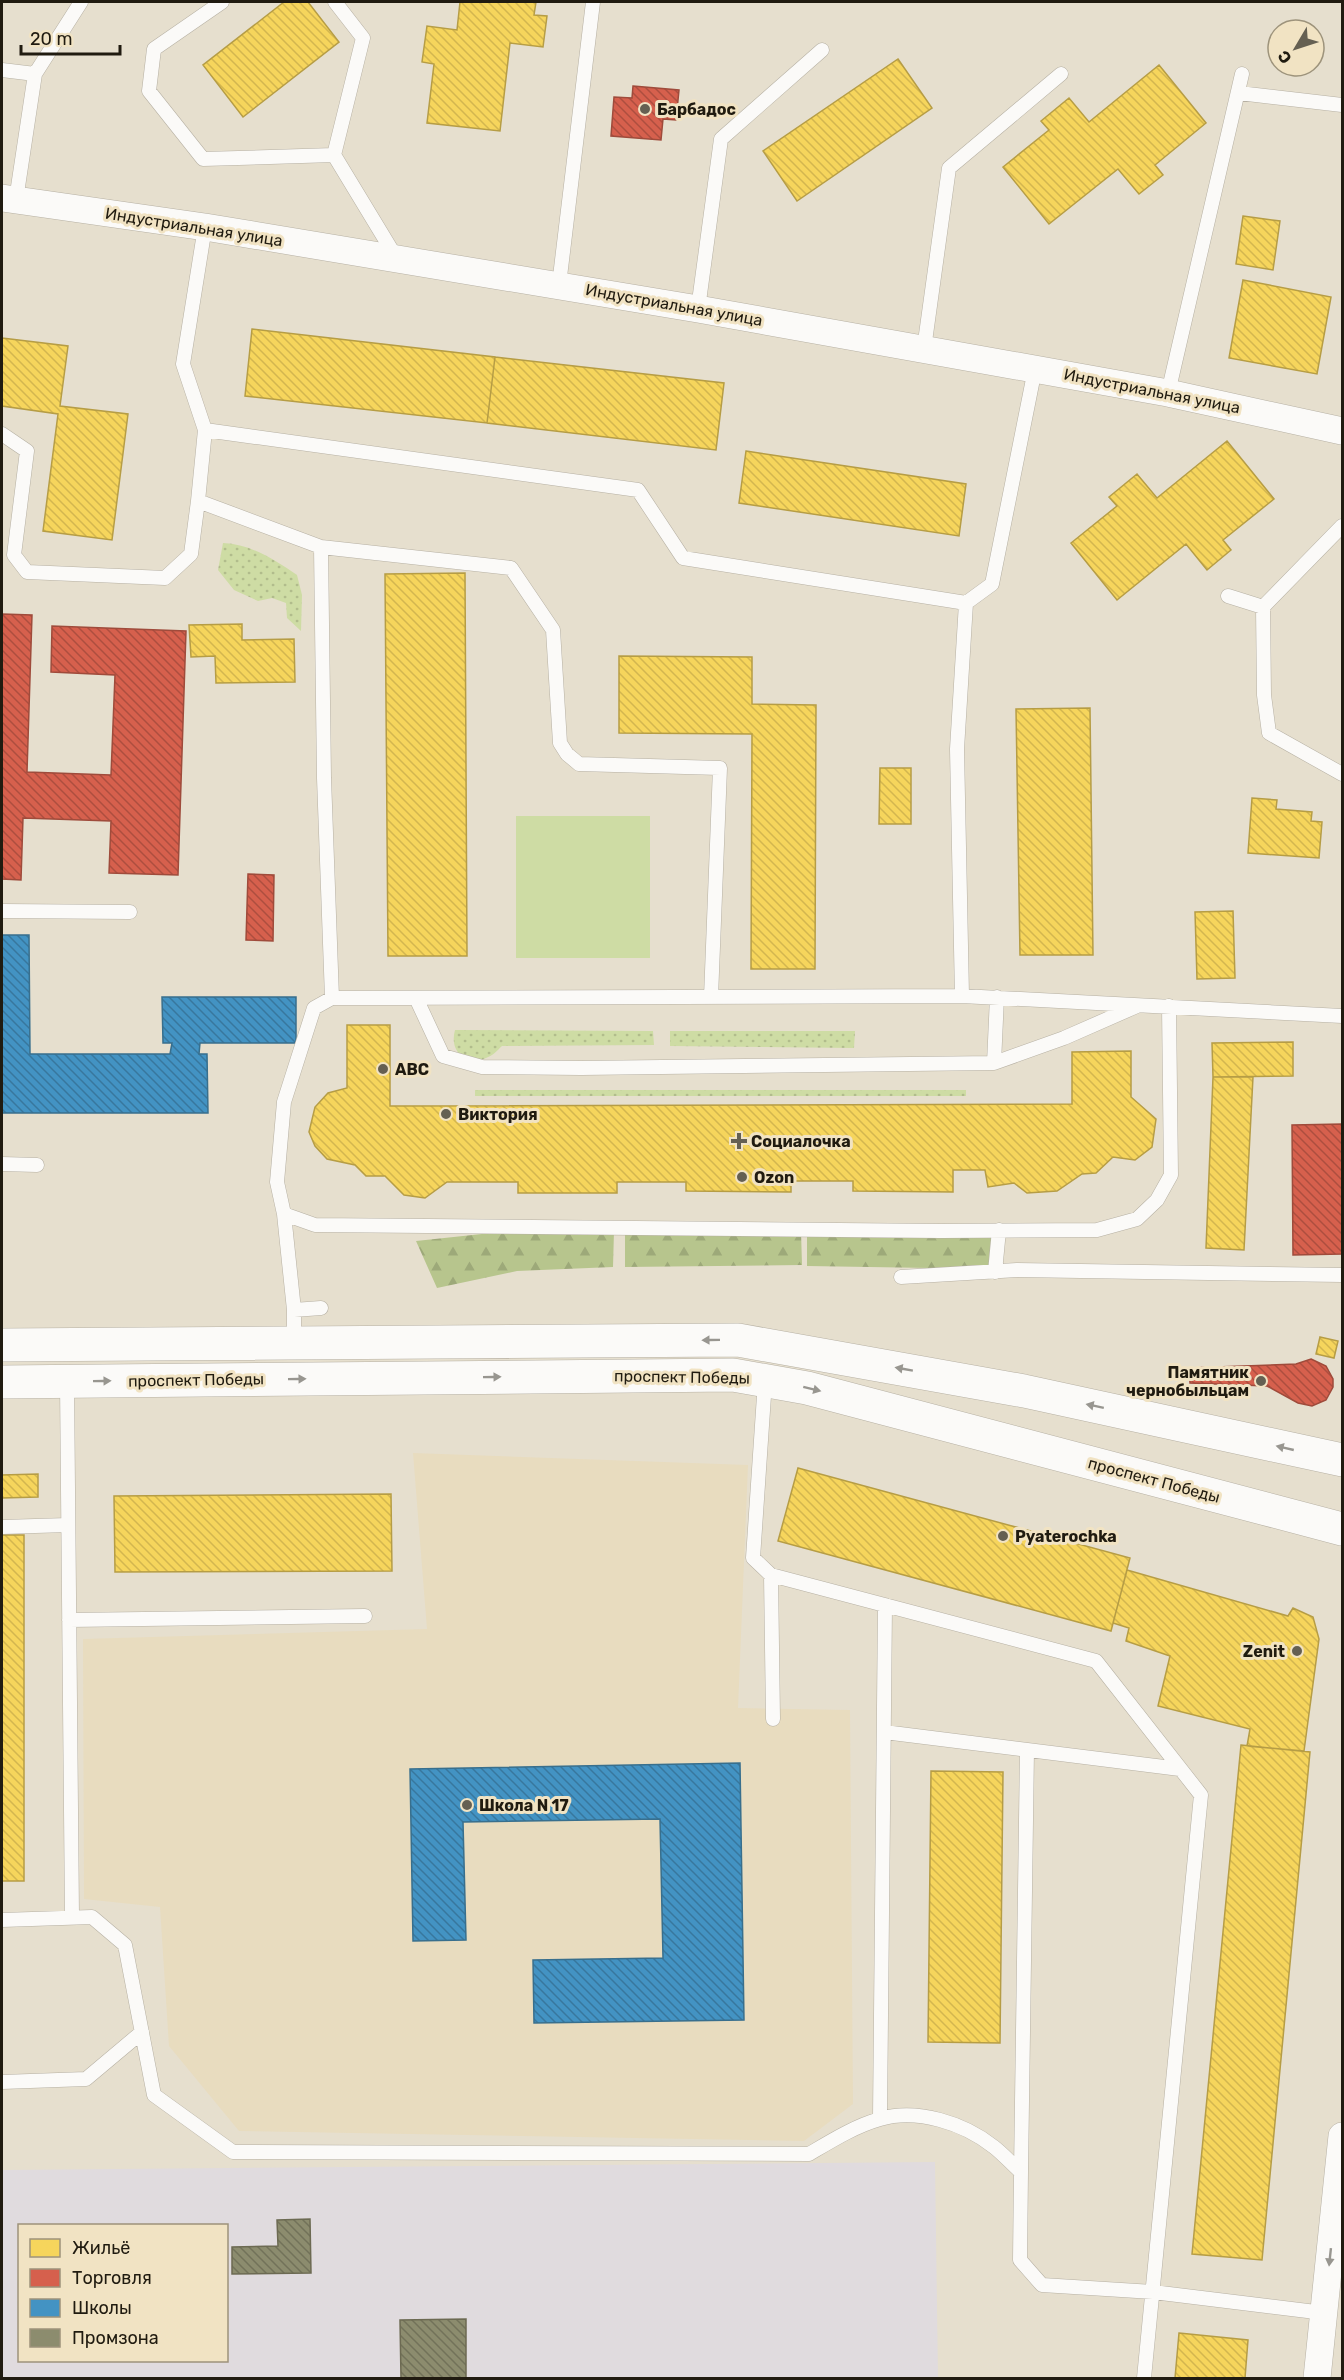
<svg xmlns="http://www.w3.org/2000/svg" width="1344" height="2380" viewBox="0 0 1344 2380" font-family="Rubik,sans-serif">
<style>
.built{fill:#e8dcbf}
.industrial{fill:#e0dbde;fill-rule:evenodd}
.grass{fill:url(#grass-dots)}
.forest{fill:url(#forest-firs)}
.park{fill:#cedca4}
.homes{fill:url(#homes-back-hatch);stroke:#b69d45;stroke-width:1.5}
.shops{fill:url(#shops-back-hatch);stroke:#9f4b3b;stroke-width:1.5}
.schools{fill:url(#schools-back-hatch);stroke:#386f8d;stroke-width:1.5}
.industry{fill:url(#industry-back-hatch);stroke:#6c6a52;stroke-width:1.5}
.lines{fill:none;stroke-linecap:round;stroke-linejoin:round}
.lane-casing{stroke:#b6b0a3;stroke-width:15}
.street-casing{stroke:#b6b0a3;stroke-width:28}
.secondary-casing{stroke:#b6b0a3;stroke-width:34}
.lane{stroke:#fbfaf8;stroke-width:14}
.street{stroke:#fbfaf8;stroke-width:27}
.secondary{stroke:#fbfaf8;stroke-width:33}
.oneway{fill:#989690}
.poi-dot{fill:#656052;stroke:#f1e3c3;stroke-width:2}
.labels{text-anchor:middle;dominant-baseline:central;stroke-width:6;stroke-linejoin:round;paint-order:stroke}
.poi-label{font-size:16px;font-weight:bold;fill:#201b10;stroke:#f1e3c3;text-anchor:start}
.street-label{font-size:16px;fill:#201b10;stroke:#f1e3c3}
</style>
<defs>
<pattern id="grass-dots" width="8" height="8" patternUnits="userSpaceOnUse" patternTransform="scale(1.5)"><rect width="8" height="8" fill="#cedca4"/><path d="M2 2h.1M6 6h.1" fill="none" stroke="#b1bc8c" stroke-width="1.8" stroke-linecap="round"/></pattern>
<pattern id="forest-firs" width="22" height="20" patternUnits="userSpaceOnUse" patternTransform="scale(1.5)"><rect width="22" height="20" fill="#b7c58d"/><path d="M5 1l3.5 6h-7zM16 11l3.5 6h-7z" fill="#9da979"/></pattern>
<pattern id="homes-back-hatch" width="6" height="6" patternUnits="userSpaceOnUse" patternTransform="scale(1.5)"><rect width="6" height="6" fill="#f6d55c"/><path d="M-1 5l2 2M0 0l6 6M5-1l2 2" fill="none" stroke="#d3b64f"/></pattern>
<pattern id="shops-back-hatch" width="6" height="6" patternUnits="userSpaceOnUse" patternTransform="scale(1.5)"><rect width="6" height="6" fill="#d6604d"/><path d="M-1 5l2 2M0 0l6 6M5-1l2 2" fill="none" stroke="#ad4e3f"/></pattern>
<pattern id="schools-back-hatch" width="6" height="6" patternUnits="userSpaceOnUse" patternTransform="scale(1.5)"><rect width="6" height="6" fill="#4393c3"/><path d="M-1 5l2 2M0 0l6 6M5-1l2 2" fill="none" stroke="#38779d"/></pattern>
<pattern id="industry-back-hatch" width="6" height="6" patternUnits="userSpaceOnUse" patternTransform="scale(1.5)"><rect width="6" height="6" fill="#8c8c6e"/><path d="M-1 5l2 2M0 0l6 6M5-1l2 2" fill="none" stroke="#727259"/></pattern>
</defs>
<rect width="100%" height="100%" fill="#e6dfce"/>
<!-- built -->
<path class="built" d="M 413,1453 L 748,1465 L 738,1708 L 850,1710 L 853,2104 L 804,2141 L 239,2131 L 169,2046 L 160,1907 L 84,1899 L 83,1639 L 427,1629 Z"/>
<!-- industrial -->
<path class="industrial" d="M 935,2162 L 938,2378 L 2,2378 L 2,2170 ZM 20,2226 L 226,2226 L 226,2360 L 20,2360 Z"/>
<!-- grass -->
<path class="grass" d="M 223,543 C 251,544 275,560 297,575 L 302,595 L 301,631 L 287,618 L 286,603 L 272,598 L 258,601 L 234,590 L 218,570 Z
M 455,1030 L 653,1031 L 654,1045 L 502,1046 C 497,1051 492,1056 486,1058 C 465,1066 449,1051 455,1030 Z
M 670,1031 L 855,1031 L 854,1048 L 670,1046 Z
M 475,1090 L 966,1090 L 966,1096 L 475,1096 Z"/>
<!-- forest -->
<path class="forest" d="M 510,1231 L 614,1231 L 613,1267 L 517,1271 L 437,1288 L 416,1241 Z
M 625,1231 L 801,1231 L 802,1265 L 625,1267 Z
M 807,1232 L 995,1233 L 992,1269 L 807,1266 Z"/>
<!-- park -->
<path class="park" d="M 516,816 L 650,816 L 650,958 L 516,958 Z"/>
<!-- homes -->
<path class="homes" d="M 284,2 L 308,2 L 339,42 L 243,117 L 203,65 Z
M 460,2 L 536,2 L 534,15 L 547,16 L 543,47 L 510,43 L 500,131 L 427,123 L 434,64 L 422,62 L 427,26 L 457,30 Z
M 898,59 L 932,108 L 797,201 L 763,151 Z
M 1159,65 L 1206,123 L 1155,165 L 1163,175 L 1139,194 L 1118,169 L 1049,224 L 1003,167 L 1049,130 L 1041,121 L 1069,98 L 1089,122 Z
M 1243,216 L 1280,221 L 1273,270 L 1236,264 Z
M 1243,280 L 1331,297 L 1317,374 L 1229,358 Z
M 252,329 L 495,357 L 487,423 L 245,396 Z
M 2,338 L 68,346 L 60,406 L 128,414 L 112,540 L 43,531 L 58,414 L 2,406 Z
M 495,357 L 724,383 L 716,450 L 487,423 Z
M 1227,441 L 1274,499 L 1223,540 L 1231,550 L 1207,570 L 1186,544 L 1117,600 L 1071,543 L 1117,506 L 1109,497 L 1137,474 L 1157,498 Z
M 746,451 L 966,484 L 959,536 L 739,503 Z
M 465,573 L 467,956 L 388,956 L 385,574 Z
M 242,624 L 242,640 L 294,639 L 295,682 L 216,683 L 215,656 L 191,657 L 189,625 Z
M 619,656 L 752,657 L 752,704 L 816,705 L 815,969 L 751,969 L 752,734 L 619,733 Z
M 1090,708 L 1093,955 L 1020,955 L 1016,709 Z
M 880,768 L 911,768 L 911,824 L 879,824 Z
M 1252,798 L 1277,800 L 1276,809 L 1312,812 L 1311,821 L 1322,822 L 1319,858 L 1248,853 Z
M 1233,911 L 1235,978 L 1197,979 L 1195,912 Z
M 347,1025 L 390,1025 L 390,1106 L 1072,1104 L 1072,1052 L 1131,1051 L 1131,1097 L 1156,1119 L 1152,1147 L 1135,1160 L 1113,1157 L 1096,1173 L 1082,1174 L 1057,1191 L 1027,1193 L 1014,1183 L 988,1187 L 985,1170 L 953,1170 L 953,1192 L 853,1191 L 853,1181 L 791,1181 L 791,1192 L 686,1191 L 686,1182 L 617,1182 L 617,1193 L 518,1193 L 518,1182 L 447,1182 L 425,1198 L 404,1195 L 385,1176 L 366,1176 L 355,1165 L 327,1159 L 315,1146 L 309,1132 L 315,1107 L 328,1093 L 347,1088 Z
M 1293,1042 L 1293,1076 L 1213,1077 L 1212,1043 Z
M 1213,1077 L 1253,1077 L 1244,1250 L 1206,1248 Z
M 1320,1337 L 1338,1341 L 1334,1358 L 1316,1354 Z
M 798,1468 L 1130,1558 L 1111,1631 L 778,1541 Z
M 38,1474 L 38,1497 L 2,1498 L 2,1475 Z
M 391,1494 L 392,1571 L 115,1572 L 114,1496 Z
M 2,1535 L 24,1535 L 24,1881 L 2,1881 Z
M 1127,1570 L 1288,1616 L 1293,1608 L 1313,1617 L 1319,1639 L 1304,1751 L 1247,1746 L 1250,1729 L 1158,1706 L 1170,1656 L 1126,1641 L 1129,1628 L 1113,1623 Z
M 1241,1745 L 1310,1752 L 1262,2260 L 1192,2254 Z
M 931,1771 L 1003,1772 L 1000,2043 L 928,2042 Z
M 1179,2333 L 1248,2340 L 1245,2378 L 1175,2378 Z"/>
<!-- shops -->
<path class="shops" d="M 633,86 L 679,90 L 676,120 L 663,119 L 661,140 L 611,136 L 614,97 L 632,98 Z
M 2,614 L 32,615 L 27,772 L 111,775 L 115,675 L 51,672 L 52,626 L 186,631 L 178,875 L 109,873 L 111,821 L 23,818 L 21,880 L 2,879 Z
M 248,874 L 274,875 L 273,941 L 246,940 Z
M 1342,1124 L 1342,1254 L 1293,1255 L 1292,1125 Z
M 1311,1359 L 1326,1366 L 1333,1379 L 1333,1387 L 1326,1400 L 1312,1406 L 1298,1403 L 1267,1386 L 1190,1383 L 1189,1368 L 1296,1364 Z"/>
<!-- schools -->
<path class="schools" d="M 2,935 L 29,935 L 30,1054 L 170,1054 L 172,1043 L 163,1043 L 162,997 L 296,997 L 296,1043 L 200,1043 L 199,1054 L 207,1054 L 208,1113 L 2,1113 Z
M 740,1763 L 744,2020 L 534,2023 L 533,1960 L 663,1958 L 660,1819 L 463,1822 L 466,1940 L 413,1941 L 410,1769 Z"/>
<!-- industry -->
<path class="industry" d="M 310,2219 L 311,2273 L 232,2274 L 232,2247 L 278,2246 L 277,2220 Z
M 466,2319 L 466,2378 L 401,2378 L 400,2320 Z"/>
<g class="lines">
<!-- lane casing -->
<g class="lane-casing">
<path id="lane" d="M 222,2 L 154,49 L 149,91 L 203,159 L 334,155
M 335,2 L 363,38 L 334,155 L 397,259
M 2,70 L 35,74 L 16,200
M 35,74 L 81,2
M 1239,93 L 1342,105
M 205,227 L 183,364 L 205,430 L 638,490 L 683,558 L 966,603
M 559,285 L 593,2
M 698,309 L 721,139 L 822,50
M 924,349 L 949,168 L 1061,74
M 1168,393 L 1242,74
M 205,430 L 198,501 L 321,547 L 324,778 L 332,998
M 2,434 L 27,451 L 14,555 L 27,572 L 165,578 L 191,554 L 198,501
M 1342,526 L 1263,607 L 1264,695 L 1269,733 L 1342,774
M 321,547 L 511,568 L 553,630 L 560,743 L 567,754 L 579,764 L 720,768 L 711,997
M 1228,596 L 1263,607
M 2,911 L 130,912
M 962,996 L 957,749 L 966,603 L 992,584 L 1035,369
M 416,998 L 443,1056 L 482,1067 L 581,1068 L 994,1063 L 997,997
M 994,1063 L 1064,1038 L 1137,1006
M 2,1164 L 37,1165
M 284,1214 L 315,1225 L 941,1231 L 1097,1230 L 1137,1219 L 1157,1200 L 1171,1175 L 1169,1006
M 995,1272 L 999,1230
M 901,1277 L 1017,1270 L 1342,1275
M 294,1310 L 321,1308
M 294,1344 L 294,1310 L 284,1214 L 277,1182 L 284,1102 L 314,1008 L 332,998 L 962,996 L 1342,1016
M 765,1381 L 753,1558 L 771,1575 L 1096,1661 L 1201,1795 L 1144,2378
M 67,1382 L 72,1917
M 2,1527 L 68,1525
M 771,1575 L 773,1719
M 69,1620 L 365,1616
M 884,1732 L 1180,1769
M 2,1920 L 92,1917 L 125,1945 L 154,2095 L 233,2152 L 809,2154 C 831,2141 855,2126 880,2119 C 917,2108 964,2123 994,2147 C 1003,2154 1012,2164 1021,2172 L 1020,2260 L 1042,2285 L 1153,2292 L 1324,2313
M 2,2082 L 86,2079 L 142,2032
M 880,2118 L 885,1605
M 1021,2172 L 1027,1750"/>
</g>
<!-- street casing -->
<g class="street-casing">
<path id="street" d="M 2,198 L 205,227 L 698,309 L 1168,393 L 1342,431
M 1317,2378 L 1342,2136"/>
</g>
<!-- secondary casing -->
<g class="secondary-casing">
<path id="secondary" d="M 2,1345 L 738,1340 L 1024,1391 L 1342,1460
M 2,1382 L 733,1375 L 807,1388 L 1342,1529"/>
</g>
<!-- lane -->
<use href="#lane" class="lane"/>
<!-- street -->
<use href="#street" class="street"/>
<!-- secondary -->
<use href="#secondary" class="secondary"/>
</g>
<!-- one-way arrows -->
<defs><path id="oneway-solid" d="M-6-.8H1V-3.2L6.5 0L1 3.2V.8H-6Z" transform="scale(1.5)"/></defs>
<g class="oneway">
<use href="#oneway-solid" transform="translate(711 1340) rotate(179)"/>
<use href="#oneway-solid" transform="translate(904 1369) rotate(-170)"/>
<use href="#oneway-solid" transform="translate(492 1377) rotate(-1)"/>
<use href="#oneway-solid" transform="translate(297 1379) rotate(-1)"/>
<use href="#oneway-solid" transform="translate(102 1381) rotate(-1)"/>
<use href="#oneway-solid" transform="translate(812 1389) rotate(14)"/>
<use href="#oneway-solid" transform="translate(1095 1406) rotate(-168)"/>
<use href="#oneway-solid" transform="translate(1285 1448) rotate(-167)"/>
<use href="#oneway-solid" transform="translate(1330 2257) rotate(96)"/>
</g>
<!-- markers -->
<g class="poi-dot">
<circle cx="645" cy="109" r="6"/>
<circle cx="383" cy="1069" r="6"/>
<circle cx="446" cy="1114" r="6"/>
<path d="M736 1132h6v6h6v6h-6v6h-6v-6h-6v-6h6z"/>
<circle cx="742" cy="1177" r="6"/>
<circle cx="1261" cy="1381" r="6"/>
<circle cx="1003" cy="1536" r="6"/>
<circle cx="1297" cy="1651" r="6"/>
<circle cx="467" cy="1805" r="6"/>
</g>
<g class="labels">
<!-- poi labels -->
<g class="poi-label">
<text x="657" y="109">Барбадос</text>
<text x="395" y="1069">АВС</text>
<text x="458" y="1114">Виктория</text>
<text x="751" y="1141">Социалочка</text>
<text x="754" y="1177">Ozon</text>
<text x="1249" y="1372" text-anchor="end">Памятник<tspan x="1249" dy="18">чернобыльцам</tspan></text>
<text x="1015" y="1536">Pyaterochka</text>
<text x="1285" y="1651" text-anchor="end">Zenit</text>
<text x="479" y="1805">Школа N 17</text>
</g>
<!-- street labels -->
<g class="street-label">
<text transform="translate(194 227) rotate(9)">Индустриальная улица</text>
<text transform="translate(674 305) rotate(10)">Индустриальная улица</text>
<text transform="translate(1152 391) rotate(11)">Индустриальная улица</text>
<text transform="translate(682 1377) rotate(1)">проспект Победы</text>
<text transform="translate(196 1380) rotate(-1)">проспект Победы</text>
<text transform="translate(1154 1480) rotate(15)">проспект Победы</text>
</g>
</g>
<!-- border -->
<rect width="1344" height="2380" fill="none" stroke="#201b10" stroke-width="6"/>
<!-- legend -->
<rect x="18" y="2224" width="210" height="138" fill="#f1e3c3" stroke="#9d937b" stroke-width="1.5"/>
<rect x="30" y="2239" width="30" height="18" fill="#f6d55c" stroke="#9d937b" stroke-width="1.5"/>
<text x="72" y="2254" font-size="18" fill="#201b10">Жильё</text>
<rect x="30" y="2269" width="30" height="18" fill="#d6604d" stroke="#9d937b" stroke-width="1.5"/>
<text x="72" y="2284" font-size="18" fill="#201b10">Торговля</text>
<rect x="30" y="2299" width="30" height="18" fill="#4393c3" stroke="#9d937b" stroke-width="1.5"/>
<text x="72" y="2314" font-size="18" fill="#201b10">Школы</text>
<rect x="30" y="2329" width="30" height="18" fill="#8c8c6e" stroke="#9d937b" stroke-width="1.5"/>
<text x="72" y="2344" font-size="18" fill="#201b10">Промзона</text>
<!-- north arrow -->
<g transform="translate(1296 48) rotate(231)"><circle r="28" fill="#f1e3c3" stroke="#9d937b" stroke-width="1.5"/>
<path d="M0-4.5L10 22L0 15L-10 22Z" fill="#656052"/>
<text y="-9" font-size="16" font-weight="bold" text-anchor="middle" fill="#201b10">С</text>
</g>
<!-- scale -->
<path d="M21 45v9h99v-9" fill="none" stroke="#201b10" stroke-width="3"/>
<text x="30" y="45" font-size="18" fill="#201b10" stroke="#f1e3c3" stroke-width="4.5" paint-order="stroke">20 m</text>
</svg>
